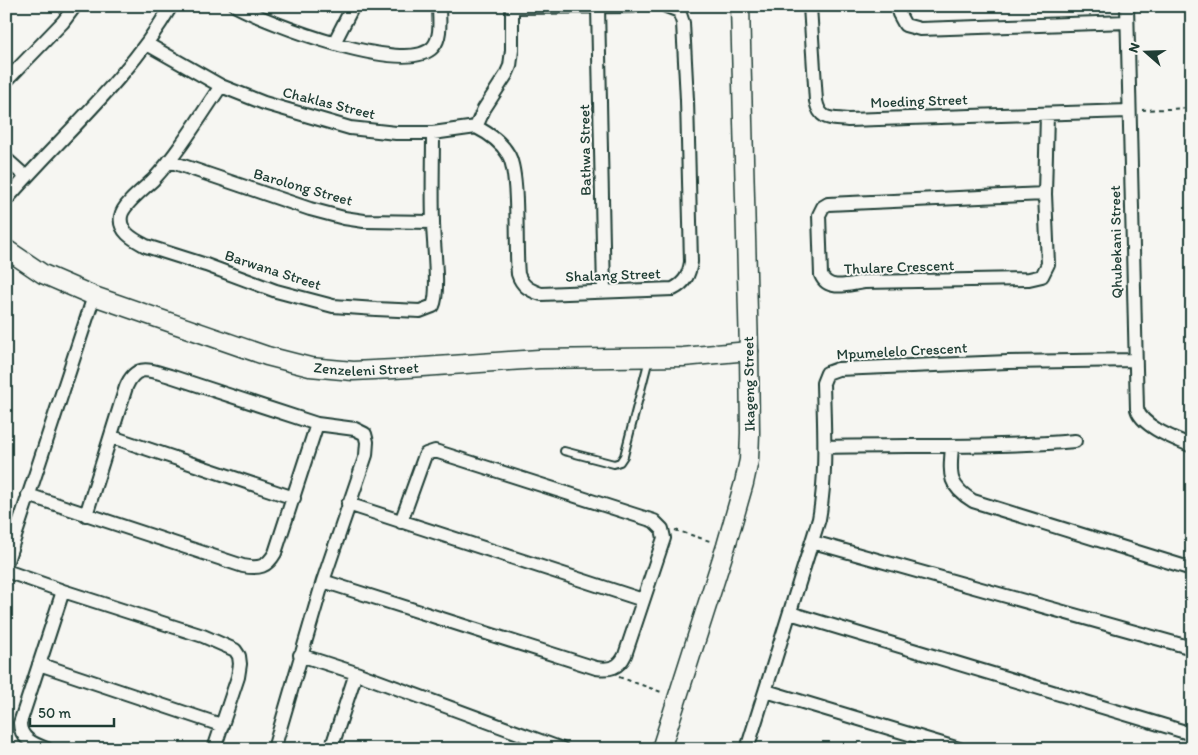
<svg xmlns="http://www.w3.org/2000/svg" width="1198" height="755" viewBox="0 0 1198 755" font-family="Itim,sans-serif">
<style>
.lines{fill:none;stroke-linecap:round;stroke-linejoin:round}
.lane-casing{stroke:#1f3d34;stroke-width:10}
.street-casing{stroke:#1f3d34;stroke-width:16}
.secondary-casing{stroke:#1f3d34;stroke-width:21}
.path{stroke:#1f3d34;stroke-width:2;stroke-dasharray:4 4;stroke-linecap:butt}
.lane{stroke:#f6f6f2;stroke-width:6}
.street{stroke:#f6f6f2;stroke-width:12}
.secondary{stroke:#f6f6f2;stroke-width:18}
.labels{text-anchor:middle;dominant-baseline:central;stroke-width:4;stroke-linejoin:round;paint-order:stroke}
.street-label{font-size:15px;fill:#1f3d34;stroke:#f6f6f2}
</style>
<rect width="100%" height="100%" fill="#f6f6f2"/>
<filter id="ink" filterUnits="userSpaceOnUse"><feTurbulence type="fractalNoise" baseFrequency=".02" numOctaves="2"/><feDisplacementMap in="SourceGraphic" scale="10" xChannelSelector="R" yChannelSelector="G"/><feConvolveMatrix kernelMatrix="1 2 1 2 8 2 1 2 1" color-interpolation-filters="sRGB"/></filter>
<g filter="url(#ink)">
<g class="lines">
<!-- lane casing -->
<g class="lane-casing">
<path id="lane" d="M 564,451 L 614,464 L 620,462 L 624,456 L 649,359"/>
</g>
<!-- street casing -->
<g class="street-casing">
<path id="street" d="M 236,6 C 268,23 406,77 433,47 C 442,37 439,19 439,6
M 810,6 L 816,101 C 820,121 831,118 848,120 L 1129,111
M 898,6 L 899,14 L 905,25 L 920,29 L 1127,22
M 1127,6 L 1137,409 C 1142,427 1176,439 1192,446
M 512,7 L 634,6
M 598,7 L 604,292
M 334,43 L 353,6
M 147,44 L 221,86 L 264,103 L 350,128 L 396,133 L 433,133 L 476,127
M 6,81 L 63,22 L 75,6
M 221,86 C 199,118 179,152 154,179 C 145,188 123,204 121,216 C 118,232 135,240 146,246 L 206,265 L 276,291 L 333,306 L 376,309 L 420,311 L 433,306 C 440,292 433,241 433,222 C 432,192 433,163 433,133
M 476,127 C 488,133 501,142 508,154 C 520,172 515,248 518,274 C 522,286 529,290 541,294 L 673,289 C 685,283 689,275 691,262 L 687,100 L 683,23 L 679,11 L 666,6
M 476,127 L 484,109 L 506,75 L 510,66 L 512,50 L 512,6
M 6,159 L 26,177
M 169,161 L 310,209 L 344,218 L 364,221 L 433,222
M 1045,194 L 828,204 L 823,207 L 819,215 L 821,275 C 828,292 850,284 864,282 L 1029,279 L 1042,276 L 1048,264 L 1045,194 L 1047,114
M 6,200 C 61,136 128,80 171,6
M 112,437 L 294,498
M 952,446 C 950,474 947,485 973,501 L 1192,569
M 826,447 C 909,445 992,448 1075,441
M 28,495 L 243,566 C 259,569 267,567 275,553 L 317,424
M 348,504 L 643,600
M 86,515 L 126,387 C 136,363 149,370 170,376 L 317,424 L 355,429 L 365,434 L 367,442 L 366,455 L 323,581 L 274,749
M 813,542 L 1192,648
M 6,564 L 94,296
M 6,571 L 63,591 L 203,636 L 235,650 L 239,656 L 240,664 L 238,677 L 214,749
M 323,581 L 596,668 C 610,670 619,668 625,655 L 664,538 L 662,529 L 654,521 L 435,451 L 426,454 L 424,458 L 401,522
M 790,613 L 1192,734
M 300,655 L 356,673 L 562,749
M 39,664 L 221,725
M 766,691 L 959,749
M 47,749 C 34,744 20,739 20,723 L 63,591
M 331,749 L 356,673
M 747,749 L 819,519 C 827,474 824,429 823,383 L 827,373 L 838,369 L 1008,362 L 1135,360"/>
</g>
<!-- secondary casing -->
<g class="secondary-casing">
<g id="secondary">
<path id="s1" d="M 6,249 L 43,274 L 94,296 L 267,356 L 310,367 L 353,371 L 394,369 L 539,359 L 683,357 L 749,351"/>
<path d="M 661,749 L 726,546 L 744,483 L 749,460 L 750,433 L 749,351 L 740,6"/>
</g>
</g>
<!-- path -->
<path class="path" d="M 1142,110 L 1192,108
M 675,530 L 713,542
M 619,677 L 664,693"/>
<!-- lane -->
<use href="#lane" class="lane"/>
<!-- street -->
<use href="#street" class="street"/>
<!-- secondary -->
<use href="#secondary" class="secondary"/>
</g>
</g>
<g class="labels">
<!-- street labels -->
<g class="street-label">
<text transform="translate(919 101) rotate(-2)">Moeding Street</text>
<text transform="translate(329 103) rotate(14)">Chaklas Street</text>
<text transform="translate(585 150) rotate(-91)">Bathwa Street</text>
<text transform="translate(303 187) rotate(16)">Barolong Street</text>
<text transform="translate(1116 242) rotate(-91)">Qhubekani Street</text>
<text transform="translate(899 267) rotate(-2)">Thulare Crescent</text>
<text transform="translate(273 270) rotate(18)">Barwana Street</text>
<text transform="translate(613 275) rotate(-2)">Shalang Street</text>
<text transform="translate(902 351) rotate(-3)">Mpumelelo Crescent</text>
<text stroke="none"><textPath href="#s1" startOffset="384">Zenzeleni Street</textPath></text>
<text transform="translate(749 384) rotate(-91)">Ikageng Street</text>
</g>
</g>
<!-- margin -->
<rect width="1198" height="755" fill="none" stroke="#f6f6f2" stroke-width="25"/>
<rect x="12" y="12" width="1173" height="730" fill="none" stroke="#1f3d34" stroke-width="2" filter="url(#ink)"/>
<!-- north arrow -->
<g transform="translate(1146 52) rotate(290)" stroke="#f6f6f2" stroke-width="4" paint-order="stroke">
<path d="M0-4L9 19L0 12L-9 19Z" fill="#1f3d34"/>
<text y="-8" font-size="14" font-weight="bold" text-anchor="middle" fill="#1f3d34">N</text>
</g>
<!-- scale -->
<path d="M30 718v8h84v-8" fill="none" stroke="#1f3d34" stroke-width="2.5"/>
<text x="38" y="718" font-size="15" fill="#1f3d34" stroke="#f6f6f2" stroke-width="4" paint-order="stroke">50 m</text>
</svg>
